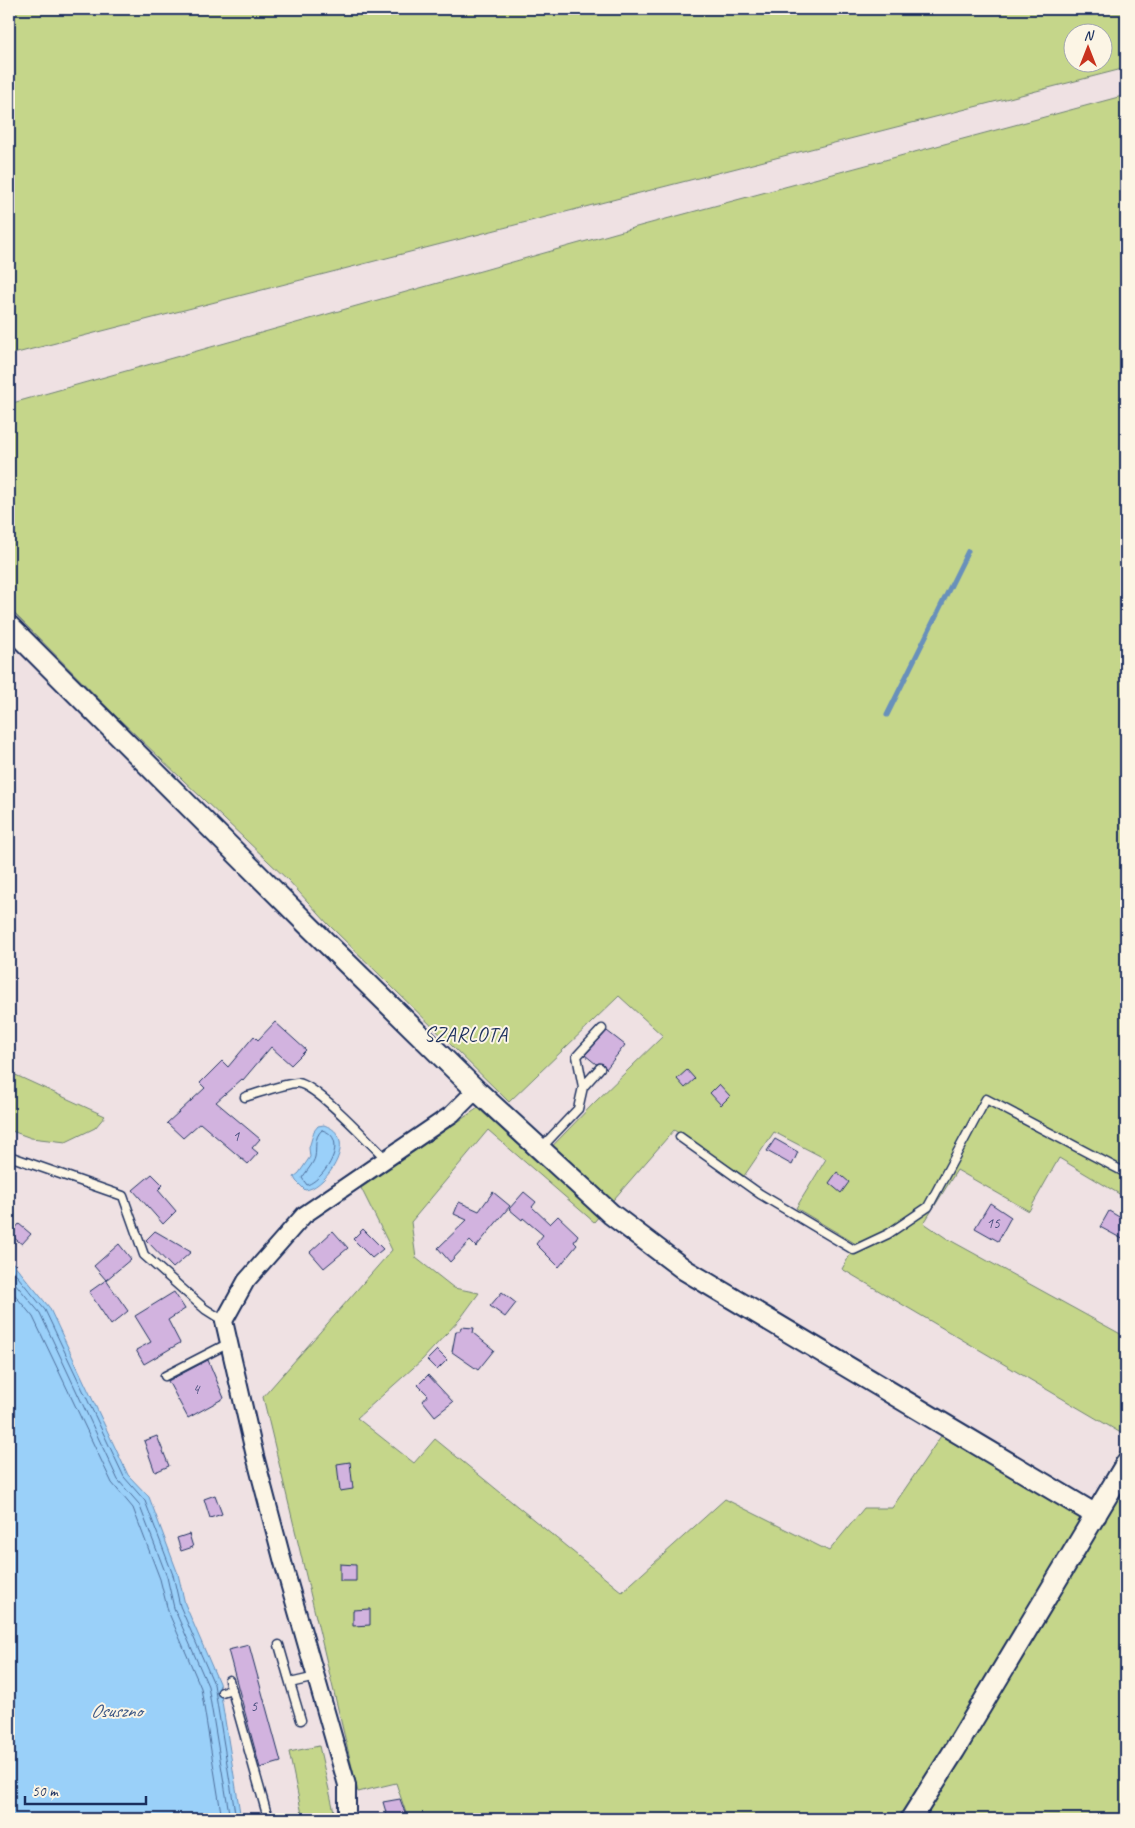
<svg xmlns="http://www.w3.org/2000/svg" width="1135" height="1828" viewBox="0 0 1135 1828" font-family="Caveat,sans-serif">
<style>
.green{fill:#c5d68a;stroke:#708274;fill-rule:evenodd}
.water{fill:#9ad0f9;stroke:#6790bb}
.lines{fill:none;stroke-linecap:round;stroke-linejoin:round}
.shore{stroke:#4e6f9c;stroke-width:1}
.stream{stroke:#6790bb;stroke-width:5}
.building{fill:#d2b3df;stroke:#1b2f5e}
.service-casing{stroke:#1b2f5e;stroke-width:11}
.minor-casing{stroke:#1b2f5e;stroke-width:20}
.tertiary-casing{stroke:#1b2f5e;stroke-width:24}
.service{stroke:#fcf5e5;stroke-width:8}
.minor{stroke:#fcf5e5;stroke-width:16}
.tertiary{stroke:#fcf5e5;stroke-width:20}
.labels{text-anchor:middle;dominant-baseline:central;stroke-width:4;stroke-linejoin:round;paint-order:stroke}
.number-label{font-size:15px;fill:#49507e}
.water-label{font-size:19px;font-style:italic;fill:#3b5785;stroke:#fcf5e5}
.quarter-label{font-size:20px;letter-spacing:1px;fill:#1b2f5e;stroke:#fcf5e5}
</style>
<rect width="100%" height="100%" fill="#efe1e3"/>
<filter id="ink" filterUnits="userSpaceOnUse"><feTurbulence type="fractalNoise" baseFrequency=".02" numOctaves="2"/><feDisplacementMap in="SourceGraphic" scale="10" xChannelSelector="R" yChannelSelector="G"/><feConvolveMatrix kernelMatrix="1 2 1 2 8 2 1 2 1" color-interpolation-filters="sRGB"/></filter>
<g filter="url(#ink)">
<!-- green -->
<path class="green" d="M 9,9 L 1126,9 L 1126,68 L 9,355 ZM 1072,32 L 1102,32 L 1102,62 L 1072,62 Z
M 1126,95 L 1126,1198 L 1059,1158 L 1029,1211 L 957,1170 L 924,1223 L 946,1238 L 1126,1337 L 1126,1436 L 842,1269 L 856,1244 L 796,1208 L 826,1159 L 774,1132 L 744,1176 L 674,1130 L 594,1222 L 488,1130 L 411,1222 L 416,1258 L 454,1288 L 479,1293 L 460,1319 L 422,1360 L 357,1418 L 414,1463 L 435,1439 L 622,1592 L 725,1499 L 829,1551 L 864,1508 L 892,1508 L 941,1436 L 1081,1518 L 1126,1441 L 1126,1819 L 408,1819 L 396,1783 L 358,1792 L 263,1397 L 392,1250 L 361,1188 L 478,1108 L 537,1162 L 594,1103 L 663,1036 L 619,996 L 509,1102 L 328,924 L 289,881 L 118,718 L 9,608 L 9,404 L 640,226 Z
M 9,1072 L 105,1116 L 95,1128 L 66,1142 L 31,1138 L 9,1130 Z
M 319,1746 L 335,1816 L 322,1819 L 303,1819 L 289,1752 Z"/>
<!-- water -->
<path class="water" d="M 324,1125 C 329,1127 334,1129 337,1134 C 350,1151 323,1189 305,1190 L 296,1181 L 294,1177 L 299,1173 L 310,1157 L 309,1148 L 314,1131 L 318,1126 Z
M 9,1258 L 49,1307 L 128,1475 L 149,1497 L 178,1574 L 185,1604 L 219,1683 L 241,1819 L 9,1819 Z"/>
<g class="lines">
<!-- shore -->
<path class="shore" d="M 322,1130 C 351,1138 325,1179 307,1185 L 302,1178 C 305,1173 314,1163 315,1157 C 317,1148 313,1138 322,1130 Z
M 9,1266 L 45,1310 L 124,1477 L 145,1501 L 173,1575 L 180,1606 L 214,1684 L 236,1819
M 9,1276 L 40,1313 L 118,1480 L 139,1504 L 167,1577 L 174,1608 L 208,1686 L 230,1819
M 9,1288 L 33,1317 L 112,1483 L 133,1508 L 160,1579 L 168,1611 L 201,1688 L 222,1819"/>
<!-- stream -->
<path class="stream" d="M 887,715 L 968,551"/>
</g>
<!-- building -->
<path class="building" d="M 275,1022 L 306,1050 L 291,1065 L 271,1047 L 243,1080 L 242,1079 L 216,1102 L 260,1139 L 252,1148 L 258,1153 L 248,1164 L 200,1123 L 183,1138 L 167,1123 L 205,1088 L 200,1083 L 222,1061 L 228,1067 L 254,1036 L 258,1040 Z
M 607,1031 L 625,1045 L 606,1069 L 603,1064 L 599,1063 L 596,1064 L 585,1055 Z
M 687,1070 L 695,1079 L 685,1088 L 677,1079 Z
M 719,1084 L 730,1096 L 721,1105 L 710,1093 Z
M 775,1139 L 798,1152 L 792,1165 L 767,1151 Z
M 837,1172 L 849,1182 L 841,1193 L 829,1183 Z
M 152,1174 L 163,1185 L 158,1190 L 176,1211 L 163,1224 L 133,1190 Z
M 493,1192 L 510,1206 L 476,1247 L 470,1241 L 450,1262 L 438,1248 L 467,1220 L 454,1214 L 459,1202 L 479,1211 Z
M 524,1192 L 536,1202 L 532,1207 L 550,1224 L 558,1216 L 578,1235 L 574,1242 L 577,1245 L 559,1267 L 536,1244 L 543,1235 L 523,1218 L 522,1220 L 509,1209 Z
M 990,1203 L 1011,1217 L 998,1241 L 975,1228 Z
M 1109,1211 L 1126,1221 L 1126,1241 L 1100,1227 Z
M 19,1224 L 31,1234 L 22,1244 L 10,1235 Z
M 363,1229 L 383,1249 L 372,1258 L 353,1239 Z
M 155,1231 L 191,1252 L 173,1268 L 146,1240 Z
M 333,1231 L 348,1248 L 324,1268 L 310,1252 Z
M 119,1244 L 131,1259 L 106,1280 L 94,1266 Z
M 106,1280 L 128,1311 L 111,1325 L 89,1292 Z
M 174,1292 L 185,1309 L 168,1320 L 180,1343 L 144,1364 L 136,1350 L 151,1342 L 135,1316 Z
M 502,1292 L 516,1303 L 505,1317 L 490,1306 Z
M 461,1327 L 474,1328 L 473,1333 L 494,1350 L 478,1370 L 452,1352 L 456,1331 L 460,1331 Z
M 437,1350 L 447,1360 L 437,1370 L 427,1360 Z
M 208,1360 L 224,1398 L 188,1418 L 168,1381 Z
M 428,1375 L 453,1402 L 435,1416 L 423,1401 L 428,1395 L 418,1385 Z
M 157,1436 L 169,1466 L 155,1472 L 144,1441 Z
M 350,1462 L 353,1489 L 340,1491 L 337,1464 Z
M 215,1495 L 222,1514 L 210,1518 L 204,1499 Z
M 189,1534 L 193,1547 L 181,1551 L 177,1538 Z
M 340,1564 L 356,1565 L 356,1581 L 340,1581 Z
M 370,1609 L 370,1625 L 353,1626 L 353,1610 Z
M 249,1645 L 281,1762 L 260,1768 L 228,1650 Z
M 400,1799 L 407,1818 L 388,1819 L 383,1802 Z"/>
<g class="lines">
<!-- service casing -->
<g class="service-casing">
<path id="service" d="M 583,1087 L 600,1068
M 245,1097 C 256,1094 289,1082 298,1083 C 318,1086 370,1143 386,1159
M 680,1137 L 760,1194 L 854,1250 L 888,1234 L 928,1207 L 986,1099 L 1126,1173
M 540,1149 L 578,1109 L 583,1087 L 577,1056 L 602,1029
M 9,1156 L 123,1196 L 144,1255 L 205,1309 L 224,1321
M 165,1376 L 229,1343
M 279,1645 L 290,1683
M 229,1680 L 266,1811 L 271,1819
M 222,1692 L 232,1689
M 301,1720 L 290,1683 L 316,1677"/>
</g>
<!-- minor casing -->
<g class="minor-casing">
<path id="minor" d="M 345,1819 L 347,1815 L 347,1785 L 284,1566 L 255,1456 L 224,1321 L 246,1281 L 304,1215 L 452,1114 L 476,1090"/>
</g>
<!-- tertiary casing -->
<g class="tertiary-casing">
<path id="tertiary" d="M 9,626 L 311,928 L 476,1090 L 611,1214 L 685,1270 L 1096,1515
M 911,1819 L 954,1751 L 1126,1464"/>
</g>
<!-- service -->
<use href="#service" class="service"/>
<!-- minor -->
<use href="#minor" class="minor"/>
<!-- tertiary -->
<use href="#tertiary" class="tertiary"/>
</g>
</g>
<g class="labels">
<!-- number labels -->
<g class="number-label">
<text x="236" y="1136">1</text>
<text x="993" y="1223">15</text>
<text x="196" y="1389">4</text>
<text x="254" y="1706">5</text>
</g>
<!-- water labels -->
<g class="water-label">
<text x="116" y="1711">Osuszno</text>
</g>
<!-- quarter labels -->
<g class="quarter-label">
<text x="466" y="1034">SZARLOTA</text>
</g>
</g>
<!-- margin -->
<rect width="1135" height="1828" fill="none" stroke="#fcf5e5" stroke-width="30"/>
<rect x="15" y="15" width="1105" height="1798" fill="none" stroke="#1b2f5e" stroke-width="2" filter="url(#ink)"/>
<!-- north arrow -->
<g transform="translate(1088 48)"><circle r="24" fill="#fcf5e5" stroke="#a2a6af"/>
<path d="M0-4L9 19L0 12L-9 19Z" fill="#c8321e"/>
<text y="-8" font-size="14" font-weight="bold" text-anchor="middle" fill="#1b2f5e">N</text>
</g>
<!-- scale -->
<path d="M25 1796v8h121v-8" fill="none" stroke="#1b2f5e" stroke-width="2.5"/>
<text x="32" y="1796" font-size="15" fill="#1b2f5e" stroke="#fcf5e5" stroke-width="4" paint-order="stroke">50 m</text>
</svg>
